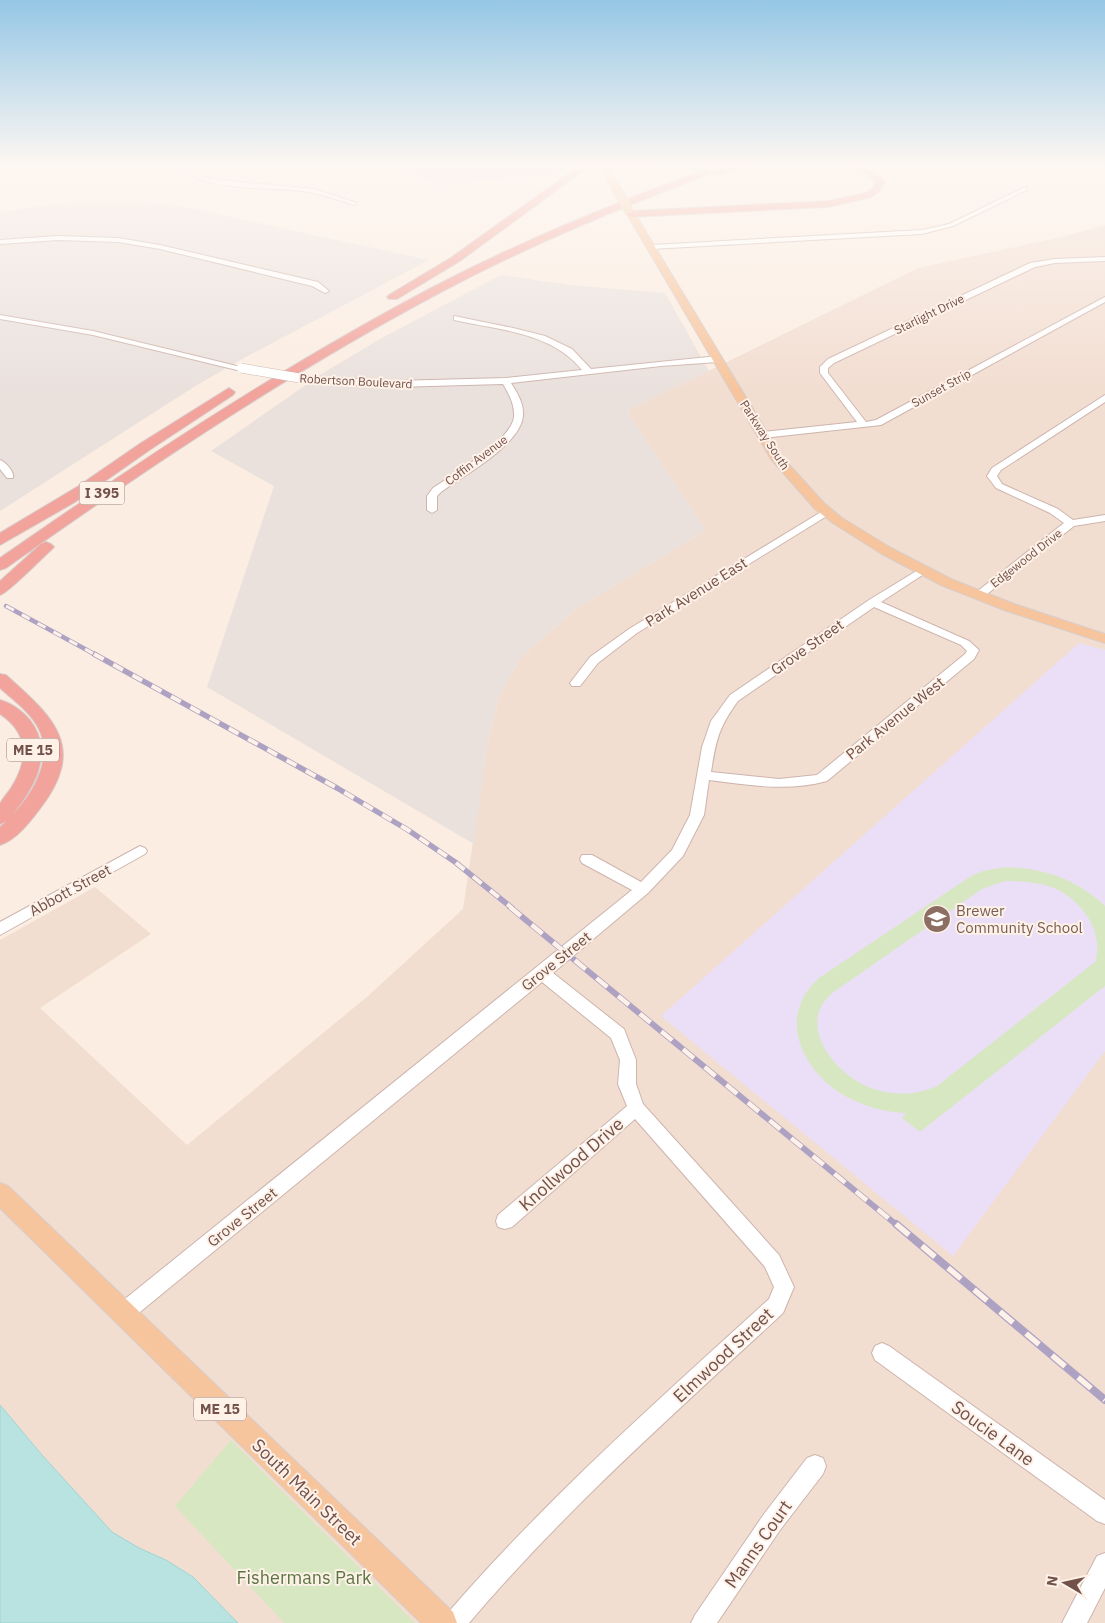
<svg xmlns="http://www.w3.org/2000/svg" width="1105" height="1623" viewBox="0 0 1105 1623" font-family="'IBM Plex Sans',sans-serif">
<style>
.residential{fill:#f2ddd1}
.industrial{fill:#eae1dd}
.education{fill:#eadff7}
.green{fill:#d7e7c2;fill-rule:evenodd}
.water{fill:#b8e3e1;stroke:#9fd4d3}
.lines{fill:none;stroke-linecap:round;stroke-linejoin:round}
.minor-casing{stroke:#cdb5ad;stroke-width:2}
.major-casing{stroke:#d7cecc;stroke-width:2}
.highway-casing{stroke:#d7cecc;stroke-width:2}
.minor{fill:#fff;fill-rule:evenodd}
.major{fill:#f6c59e;fill-rule:evenodd}
.highway{fill:#f2a39c;fill-rule:evenodd}
.rail-far3-casing{stroke:#aea2c3;stroke-width:4.5}
.rail-far2-casing{stroke:#aea2c3;stroke-width:5.5}
.rail-far1-casing{stroke:#aea2c3;stroke-width:6}
.rail-casing{stroke:#aea2c3;stroke-width:8}
.rail-far3{stroke:#fef1e8;stroke-width:3;stroke-dasharray:9;stroke-linecap:butt}
.rail-far2{stroke:#fef1e8;stroke-width:4;stroke-dasharray:11;stroke-linecap:butt}
.rail-far1{stroke:#fef1e8;stroke-width:4.5;stroke-dasharray:14;stroke-linecap:butt}
.rail{stroke:#fef1e8;stroke-width:5.5;stroke-dasharray:17;stroke-linecap:butt}
.minor-bridge-casing{stroke:#cdb5ad;stroke-width:10;stroke-linecap:butt}
.major-bridge-casing{stroke:#d7cecc;stroke-width:10;stroke-linecap:butt}
.minor-bridge{stroke:#fff;stroke-width:9}
.major-bridge{stroke:#f6c59e;stroke-width:9}
.labels{text-anchor:middle;dominant-baseline:central;stroke-width:4;stroke-linejoin:round;paint-order:stroke}
.far-street-label{font-size:12px;fill:#71514a;stroke:#fef1e8}
.shield{fill:#fef1e8;stroke:#9b8179;stroke-width:1}
.shield-label{font-size:14px;font-weight:bold;fill:#71514a}
.street-label{font-size:15px;fill:#71514a;stroke:#fef1e8}
.education-label{font-size:15px;fill:#785e54;stroke:#fef1e8;text-anchor:start}
.near-street-label{font-size:18px;fill:#71514a;stroke:#fef1e8}
.near-park-label{font-size:18px;fill:#5b7643;stroke:#fef1e8}
</style>
<rect width="100%" height="100%" fill="#fbede2"/>
<!-- residential -->
<path class="residential" d="M 1105,225 L 1105,1623 L 238,1623 L 193,1577 L 166,1560 L 139,1548 L 112,1533 L 42,1455 L 0,1405 L 0,940 L 95,887 L 151,934 L 40,1008 L 187,1145 L 368,996 L 463,909 L 487,748 L 499,697 L 520,658 L 575,610 L 706,530 L 627,411 L 918,268 L 1062,237 Z"/>
<!-- industrial -->
<path class="industrial" d="M 92,201 L 136,202 L 176,205 L 429,260 L 242,359 L 197,385 L 0,511 L 0,212 L 47,205 Z
M 501,275 L 569,285 L 665,293 L 709,371 L 627,411 L 706,530 L 575,610 L 520,658 L 499,697 L 487,748 L 474,844 L 207,687 L 274,486 L 211,451 L 323,373 L 380,339 Z"/>
<!-- education -->
<path class="education" d="M 393,164 L 567,164 L 551,174 L 439,185 Z
M 1079,643 L 1105,650 L 1105,1051 L 953,1256 L 661,1016 Z"/>
<!-- green -->
<path class="green" d="M 999,868 C 1038,865 1077,879 1105,906 L 1105,986 L 920,1132 L 902,1118 L 906,1113 C 885,1112 866,1107 847,1097 C 803,1073 775,1017 819,978 L 971,876 L 983,871 ZM 1005,881 C 1021,881 1036,882 1051,887 C 1079,897 1105,930 1095,962 L 937,1086 C 917,1095 895,1096 874,1089 C 836,1077 792,1023 835,991 L 982,889 Z
M 231,1440 L 415,1623 L 284,1623 L 175,1506 Z"/>
<!-- water -->
<path class="water" d="M 0,1405 L 42,1455 L 112,1532 L 139,1548 L 166,1560 L 193,1577 L 238,1623 L 0,1623 Z"/>
<g class="lines">
<!-- minor casing -->
<g class="minor-casing">
<path id="minor" d="M 0,164 L 13,164 L 0,168 Z
M 174,164 L 181,164 L 194,174 L 210,179 L 314,189 L 357,203 L 354,205 C 341,201 327,196 314,193 C 271,184 207,196 174,164 Z
M 1025,187 L 1027,188 L 1027,190 L 953,226 L 922,234 L 651,249 L 647,247 L 651,245 L 922,230 L 949,224 Z
M 58,236 L 118,238 L 160,245 L 318,282 L 329,291 L 325,293 L 312,286 L 160,249 L 118,242 L 58,240 L 0,244 L 0,240 Z
M 1105,257 L 1105,261 L 1055,263 L 1035,267 L 834,363 L 828,368 L 828,373 L 866,422 L 876,420 L 1105,297 L 1105,302 L 881,425 L 763,438 L 758,435 L 763,432 L 857,422 L 820,373 L 820,367 L 828,359 L 1030,263 L 1055,259 Z
M 0,315 L 93,331 L 245,368 L 241,371 L 93,335 L 0,319 Z
M 454,316 L 513,328 L 545,336 L 572,349 L 591,369 L 718,356 L 722,359 L 718,362 L 661,366 L 511,383 C 517,393 524,403 523,415 C 522,444 463,476 441,492 L 437,496 L 437,510 L 432,513 L 427,510 L 427,496 L 433,488 C 453,474 511,441 514,417 C 515,405 509,394 503,384 L 394,387 L 305,382 L 301,379 L 305,376 L 394,381 L 506,378 L 582,370 C 552,332 498,330 454,320 Z
M 1105,395 L 1105,402 L 1001,470 L 997,476 L 1002,484 L 1058,509 L 1073,520 L 1105,515 L 1105,521 L 1074,526 L 982,598 L 974,598 L 972,596 L 974,594 L 1064,523 L 1050,513 L 996,488 L 987,476 L 992,468 Z
M 0,460 C 6,462 15,473 13,478 L 7,478 L 0,469 Z
M 826,509 L 831,512 L 830,514 L 637,633 L 598,663 L 580,686 L 572,686 L 570,683 L 590,657 L 629,629 Z
M 923,567 L 928,570 L 927,572 L 881,602 L 969,641 L 979,650 L 974,659 L 827,781 C 787,792 749,785 709,780 L 704,815 L 683,856 L 648,893 L 553,973 L 624,1029 L 636,1060 L 636,1084 L 643,1104 L 779,1255 L 794,1287 L 783,1313 C 675,1413 565,1510 469,1623 L 442,1623 L 446,1615 C 545,1500 657,1401 769,1299 L 774,1287 L 765,1267 L 635,1119 L 512,1227 L 505,1229 L 498,1227 L 496,1221 L 498,1215 L 627,1106 L 618,1084 L 620,1060 L 611,1038 L 542,982 L 129,1321 L 122,1323 L 115,1321 L 112,1314 L 115,1307 L 632,890 L 582,863 L 580,859 L 582,855 L 592,855 L 641,882 L 672,850 L 690,815 L 702,747 L 711,721 L 730,695 L 869,600 ZM 874,607 L 961,645 L 967,651 L 965,654 L 817,775 L 779,779 L 711,772 C 716,740 719,727 738,701 Z
M 140,846 L 145,848 L 147,851 L 145,854 L 0,935 L 0,922 Z
M 882,1343 L 889,1346 L 1105,1500 L 1105,1524 L 1097,1521 L 875,1360 L 872,1353 L 875,1346 Z
M 815,1455 L 823,1458 L 826,1466 L 823,1474 L 780,1530 L 717,1623 L 691,1623 L 695,1615 L 764,1514 L 807,1458 Z
M 1105,1553 L 1105,1588 L 1087,1623 L 1062,1623 L 1097,1556 Z"/>
</g>
<!-- major casing -->
<g class="major-casing">
<path id="major" d="M 598,164 L 606,164 L 620,188 L 619,190 L 613,190 Z
M 628,206 L 632,209 L 782,457 L 824,503 L 842,518 L 891,548 L 951,579 L 1014,604 L 1105,634 L 1105,643 L 1004,610 L 941,585 L 882,554 L 833,523 L 815,509 L 771,459 L 624,209 Z
M 0,1183 L 8,1186 L 453,1612 L 457,1623 L 421,1623 L 0,1208 Z"/>
</g>
<!-- highway casing -->
<g class="highway-casing">
<path id="highway" d="M 582,164 L 592,164 L 460,261 L 397,299 L 389,299 L 387,297 L 389,295 L 452,257 Z
M 622,164 L 658,164 L 654,167 L 604,171 L 600,168 L 604,165 Z
M 720,164 L 732,164 L 727,168 L 740,164 L 753,164 L 717,176 L 713,173 C 621,207 530,245 443,291 C 290,372 147,468 6,568 L 0,570 L 0,558 C 141,460 283,366 435,286 C 527,238 623,200 720,164 Z
M 843,164 C 860,164 874,169 885,182 L 880,191 L 871,197 L 828,207 L 631,217 L 626,214 L 631,211 L 828,201 L 865,193 L 873,188 L 875,182 L 868,175 Z
M 229,388 L 235,392 L 233,395 L 151,449 L 75,502 L 0,545 L 0,533 L 77,487 L 141,443 Z
M 46,542 L 51,544 L 54,547 L 51,550 C 42,558 8,593 0,595 L 0,581 L 41,544 Z
M 0,674 L 6,675 C 54,718 88,747 39,810 C 29,823 16,840 0,845 L 0,827 L 6,822 L 0,824 C 0,818 0,809 0,804 C 2,799 8,793 11,788 C 29,760 29,733 0,714 L 0,700 C 11,703 21,710 29,719 C 55,751 35,787 12,815 C 36,791 57,752 34,721 C 25,708 12,699 0,688 Z"/>
</g>
<!-- minor -->
<use href="#minor" class="minor"/>
<!-- major -->
<use href="#major" class="major"/>
<!-- highway -->
<use href="#highway" class="highway"/>
<!-- rail-far3 casing -->
<g class="rail-far3-casing">
<path id="rail-far3" d="M 6,606 L 96,655"/>
</g>
<!-- rail-far2 casing -->
<g class="rail-far2-casing">
<path id="rail-far2" d="M 94,654 L 337,788 L 408,830 L 455,862 L 512,908"/>
</g>
<!-- rail-far1 casing -->
<g class="rail-far1-casing">
<path id="rail-far1" d="M 510,907 L 898,1226"/>
</g>
<!-- rail casing -->
<g class="rail-casing">
<path id="rail" d="M 896,1224 L 1105,1400"/>
</g>
<!-- rail-far3 -->
<use href="#rail-far3" class="rail-far3"/>
<!-- rail-far2 -->
<use href="#rail-far2" class="rail-far2"/>
<!-- rail-far1 -->
<use href="#rail-far1" class="rail-far1"/>
<!-- rail -->
<use href="#rail" class="rail"/>
<!-- minor-bridge casing -->
<g class="minor-bridge-casing">
<path id="minor-bridge" d="M 241,368 L 305,379"/>
</g>
<!-- major-bridge casing -->
<g class="major-bridge-casing">
<path id="major-bridge" d="M 616,188 L 628,209"/>
</g>
<!-- minor-bridge -->
<use href="#minor-bridge" class="minor-bridge"/>
<!-- major-bridge -->
<use href="#major-bridge" class="major-bridge"/>
</g>
<!-- sky -->
<linearGradient id="sky" x2="0" y2="1"><stop stop-color="#95c7e5"/><stop offset="0.42" stop-color="#fdf7f2"/><stop offset="1" stop-color="#fdf7f2" stop-opacity="0"/></linearGradient>
<rect width="1105" height="391" fill="url(#sky)"/>
<!-- icons -->
<defs>
<g id="school-disc" transform="scale(1.4375)"><circle r="9.5" fill="#8d6e63" stroke="#fef1e8"/><path d="M0-5L7-2L0 1L-7-2ZM-4 1L0 2.5L4 1V4Q0 6-4 4Z" fill="#fff"/></g>
</defs>
<g fill-rule="evenodd">
<use href="#school-disc" x="937" y="919"/>
</g>
<g class="labels">
<!-- far-street labels -->
<g class="far-street-label">
<text transform="translate(929 314) rotate(-26)">Starlight Drive</text>
<text transform="translate(356 381) rotate(3)">Robertson Boulevard</text>
<text transform="translate(941 388) rotate(-29)">Sunset Strip</text>
<text transform="translate(765 435) rotate(57)">Parkway South</text>
<text transform="translate(476 460) rotate(-37)">Coffin Avenue</text>
<text transform="translate(1026 558) rotate(-38)">Edgewood Drive</text>
</g>
<!-- shield labels -->
<g class="shield">
<rect x="79.5" y="481.5" width="45" height="23" rx="4"/>
<rect x="7" y="738.5" width="52" height="23" rx="4"/>
<rect x="194" y="1397.5" width="52" height="23" rx="4"/>
</g>
<g class="shield-label">
<text x="102" y="493">I 395</text>
<text x="33" y="750">ME 15</text>
<text x="220" y="1409">ME 15</text>
</g>
<!-- street labels -->
<g class="street-label">
<text transform="translate(696 592) rotate(-32)">Park Avenue East</text>
<text transform="translate(807 647) rotate(-35)">Grove Street</text>
<text transform="translate(895 718) rotate(-39)">Park Avenue West</text>
<text transform="translate(70 890) rotate(-29)">Abbott Street</text>
<text transform="translate(556 961) rotate(-39)">Grove Street</text>
<text transform="translate(242 1217) rotate(-39)">Grove Street</text>
</g>
<!-- education labels -->
<g class="education-label">
<text x="956" y="910">Brewer<tspan x="956" dy="17">Community School</tspan></text>
</g>
<!-- near-street labels -->
<g class="near-street-label">
<text transform="translate(571 1164) rotate(-41)">Knollwood Drive</text>
<text transform="translate(723 1355) rotate(-43)">Elmwood Street</text>
<text transform="translate(993 1433) rotate(36)">Soucie Lane</text>
<text transform="translate(307 1492) rotate(44)">South Main Street</text>
<text transform="translate(758 1544) rotate(-55)">Manns Court</text>
</g>
<!-- near-park labels -->
<g class="near-park-label">
<text x="304" y="1577">Fishermans Park</text>
</g>
</g>
<!-- north arrow -->
<g transform="translate(1065 1583) rotate(279)" stroke="#fef1e8" stroke-width="4" paint-order="stroke">
<path d="M0-4L9 19L0 12L-9 19Z" fill="#71514a"/>
<text y="-8" font-size="14" font-weight="bold" text-anchor="middle" fill="#71514a">N</text>
</g>
</svg>
